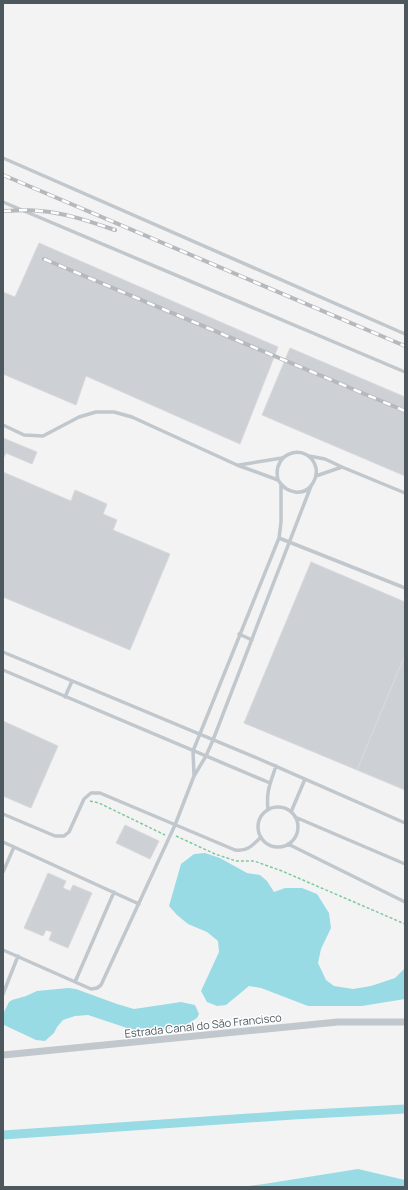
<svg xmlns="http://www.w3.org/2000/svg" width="408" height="1190" viewBox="0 0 408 1190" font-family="Manrope,sans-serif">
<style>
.water{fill:#98dbe5}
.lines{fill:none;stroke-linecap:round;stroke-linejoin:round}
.canal{stroke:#98dbe5;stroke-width:9}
.building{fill:#cdd0d4;stroke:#d7d9dd}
.path{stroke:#81c8a0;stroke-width:1.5;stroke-dasharray:3 2;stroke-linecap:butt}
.lane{stroke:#c0c7cd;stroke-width:3.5}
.street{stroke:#c0c7cd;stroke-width:7}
.rail-casing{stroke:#b5b8bc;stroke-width:4}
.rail{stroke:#fff;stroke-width:2.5;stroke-dasharray:8;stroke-linecap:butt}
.labels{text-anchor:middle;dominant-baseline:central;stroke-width:3;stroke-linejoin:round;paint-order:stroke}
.street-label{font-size:11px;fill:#4c575e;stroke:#fff}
</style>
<rect width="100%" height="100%" fill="#f4f3f3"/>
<!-- water -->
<path class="water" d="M 205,853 L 220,858 L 247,873 L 260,875 L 267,881 L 274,892 L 285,888 L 302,888 L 317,894 L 329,913 L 331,928 L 321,949 L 318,963 L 326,980 L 334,986 L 353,989 L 371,986 L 395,978 L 405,968 L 405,999 L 362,1006 L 308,1006 L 261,988 L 249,986 L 226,1005 L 217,1006 L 207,1002 L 201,991 L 219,952 L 218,941 L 207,932 L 188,924 L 177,915 L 169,906 L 181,864 L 194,854 Z
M 68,988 L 76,989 L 117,1004 L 134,1009 L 181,1002 L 195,1005 L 199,1014 L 197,1018 L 184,1026 L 153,1031 L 130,1029 L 88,1015 L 75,1016 L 63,1020 L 57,1027 L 54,1033 L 45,1041 L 36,1040 L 4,1025 L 3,1014 L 9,1002 L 12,1000 L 26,996 L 37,991 Z
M 358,1169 L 405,1180 L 405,1187 L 240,1187 L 264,1184 Z"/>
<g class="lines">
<!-- canal -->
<path class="canal" d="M 3,1135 L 293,1115 L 405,1109"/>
</g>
<!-- building -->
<path class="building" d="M 39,243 L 278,347 L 240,444 L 86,376 L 76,405 L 3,374 L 3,292 L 15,297 Z
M 290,348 L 405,397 L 405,476 L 262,415 Z
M 3,438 L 37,452 L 32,464 L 6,453 L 3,459 Z
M 3,472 L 71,501 L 75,490 L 107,504 L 103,514 L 117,520 L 113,530 L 170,554 L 130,650 L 3,597 Z
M 311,562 L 405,602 L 405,655 L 357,770 L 244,723 Z
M 405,655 L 405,790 L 357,770 Z
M 3,721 L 58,746 L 31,808 L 3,796 Z
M 125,825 L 159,841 L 150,859 L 116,843 Z
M 48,873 L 66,881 L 63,888 L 70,891 L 73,885 L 92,893 L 68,948 L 49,940 L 52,932 L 46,930 L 43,936 L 24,928 Z"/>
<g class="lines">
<!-- path -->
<path class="path" d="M 90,801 L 99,803 L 165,835
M 176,836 L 215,854 L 236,861 L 254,861 L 282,871 L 405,924"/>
<!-- lane -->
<path class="lane" d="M 3,158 L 405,334
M 3,202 L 405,372
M 3,425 L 24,435 L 43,436 L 79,417 L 96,412 L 114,412 L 132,417 L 237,465 L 278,480 C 286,493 304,498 313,483 C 316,478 317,473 316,468 C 310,442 271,450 278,480
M 309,456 L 325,459 L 342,467 L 405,493
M 239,465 L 282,458
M 316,476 L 342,467
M 279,538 L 405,588
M 239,634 L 252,640
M 3,652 L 257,758 L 405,823
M 3,670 L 270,783
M 65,697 L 72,681
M 194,775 L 193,751 L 279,538 L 281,522 L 281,485
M258 827a20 20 0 1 1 40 0a20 20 0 1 1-40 0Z
M 268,810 C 266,791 270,784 276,766
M 291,812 L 305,779
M 3,814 L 55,836 L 64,836 L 69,832 L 84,799 L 91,793 L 100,793 L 235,850 C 247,852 253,845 261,837
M 295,817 L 405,864
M 3,842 L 139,904
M 288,844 L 405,902
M 3,872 L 14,847
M 3,950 L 91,989 L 97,988 L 101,985 L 175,825 L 194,776 L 206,756 L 213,740 L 311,486
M 75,982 L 114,892
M 3,994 L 18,956"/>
<!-- street -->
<path class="street" d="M 3,1055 L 338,1022 L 405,1022"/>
<!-- rail casing -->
<g class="rail-casing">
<path id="rail" d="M 3,175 L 405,346
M 3,211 C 15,211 28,209 40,211 C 66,213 91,222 115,230
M 44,259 L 405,411"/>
</g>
<!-- rail -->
<use href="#rail" class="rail"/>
</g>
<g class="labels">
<!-- street labels -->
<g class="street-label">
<text transform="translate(203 1025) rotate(-6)">Estrada Canal do São Francisco</text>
</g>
</g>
<!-- border -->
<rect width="408" height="1190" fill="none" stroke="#4c575e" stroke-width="8"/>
</svg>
